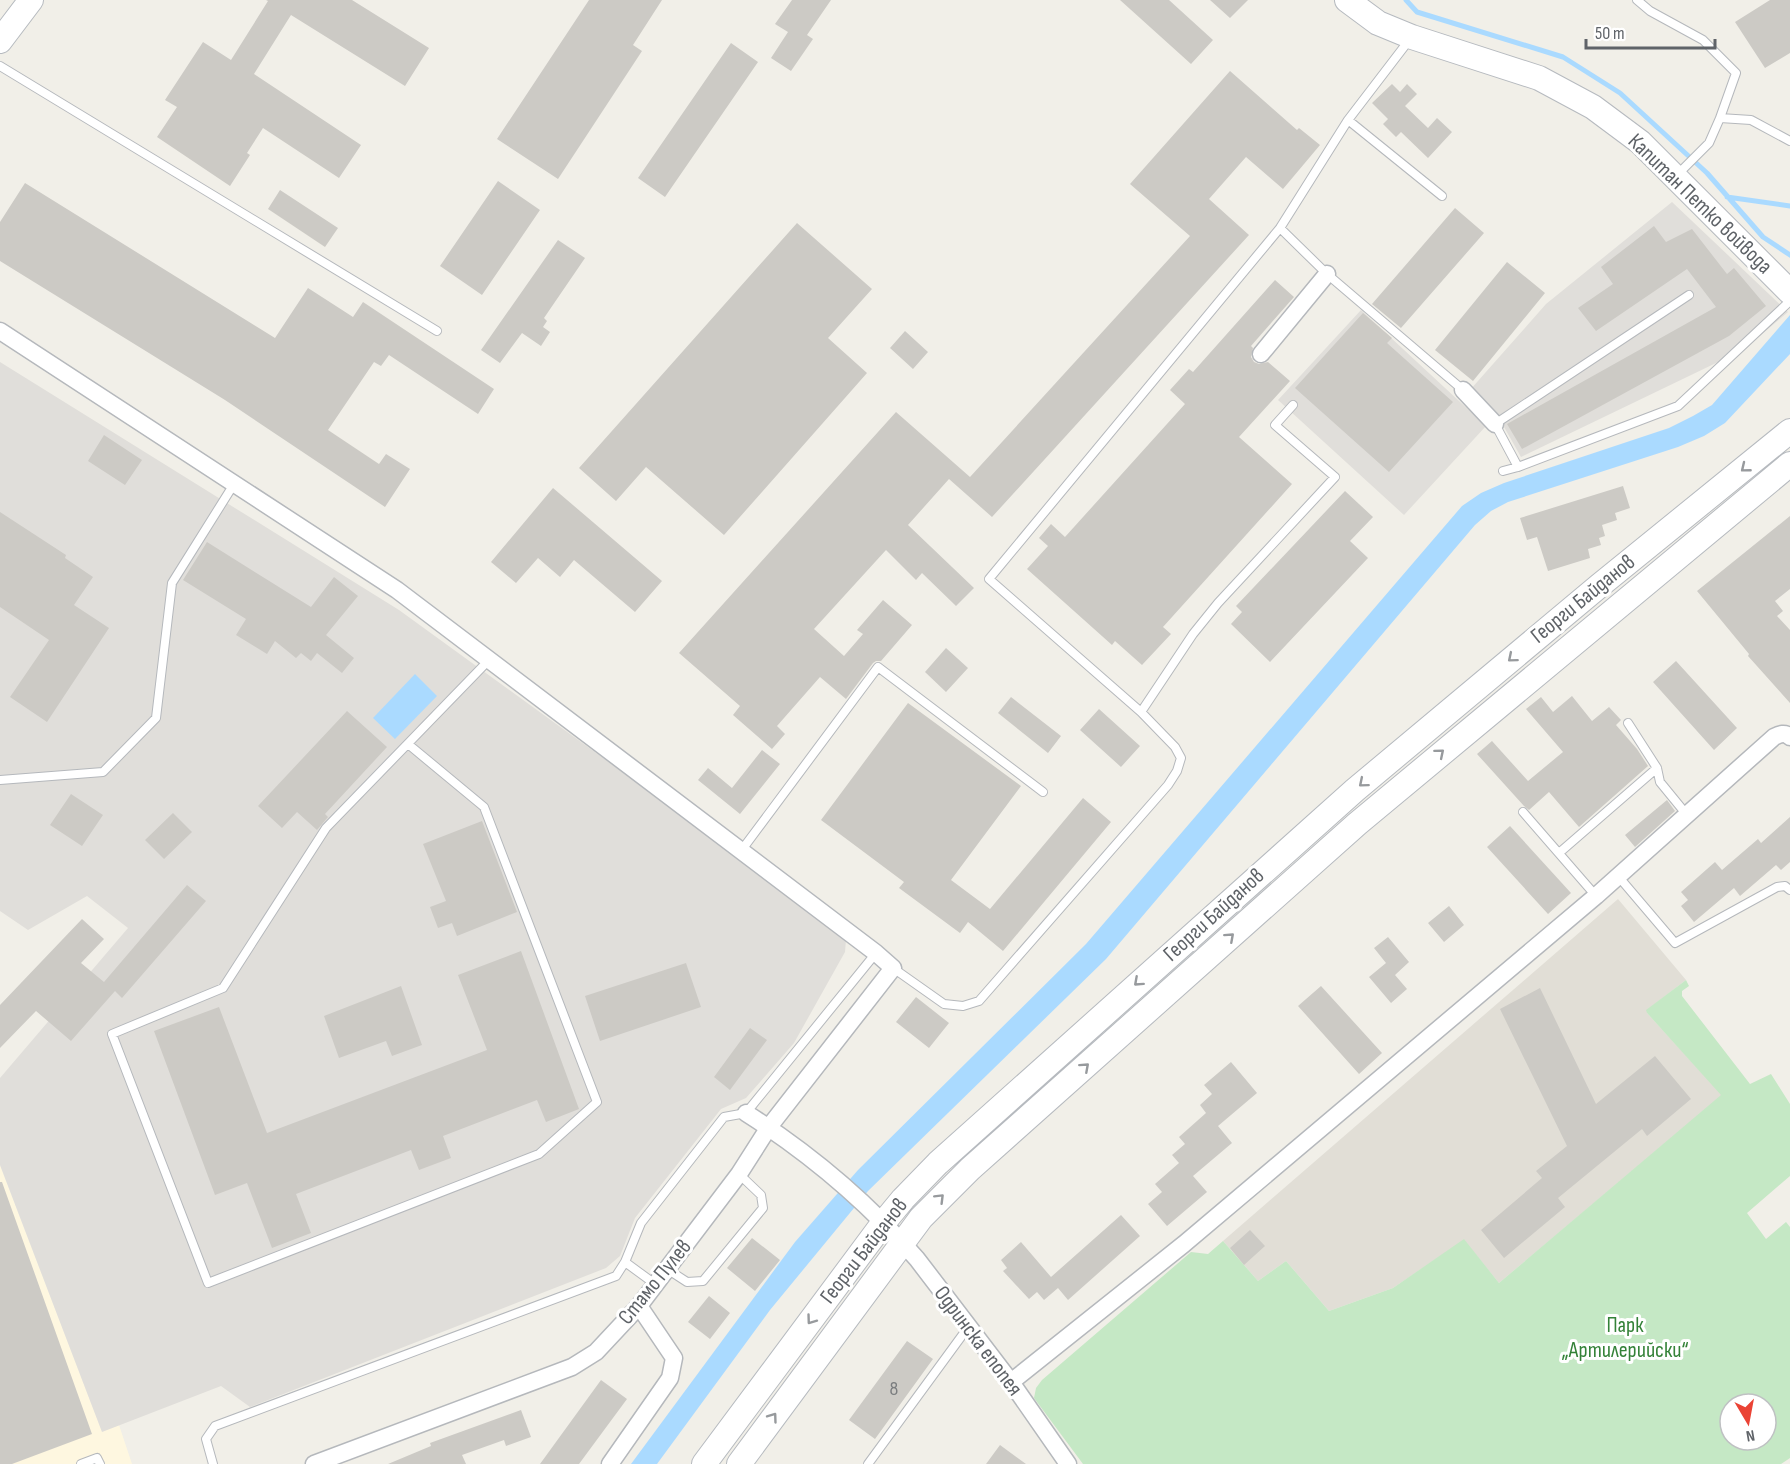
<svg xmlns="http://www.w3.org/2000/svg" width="1790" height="1464" viewBox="0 0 1790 1464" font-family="'Sofia Sans Condensed',sans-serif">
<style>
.commercial{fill:#fef7e0}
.industrial{fill:#e0deda}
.education{fill:#e1ded6}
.green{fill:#c5e8c5;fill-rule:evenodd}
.water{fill:#aadaff}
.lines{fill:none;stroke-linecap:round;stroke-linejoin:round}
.stream{stroke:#aadaff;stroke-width:5}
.building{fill:#cccac5}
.lane-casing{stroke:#b5b8bc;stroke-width:10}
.street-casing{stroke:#b5b8bc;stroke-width:19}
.secondary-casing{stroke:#b6babf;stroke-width:26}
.lane{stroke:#fff;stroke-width:8}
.street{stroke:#fff;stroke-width:16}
.secondary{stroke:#fff;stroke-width:24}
.oneway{stroke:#979a9d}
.labels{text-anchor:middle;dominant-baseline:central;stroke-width:6;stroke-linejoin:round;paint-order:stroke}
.number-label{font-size:20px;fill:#7a7d7f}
.street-label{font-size:22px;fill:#5f6368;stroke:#fff}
.park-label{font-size:22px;fill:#348238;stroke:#fff}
</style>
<rect width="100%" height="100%" fill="#f1efe8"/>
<!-- commercial -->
<path class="commercial" d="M 0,1165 L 102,1431 L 119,1425 L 132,1464 L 0,1464 Z"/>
<!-- industrial -->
<path class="industrial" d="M 1672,202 L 1788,312 L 1743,350 L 1521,457 L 1499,418 L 1470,390 L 1546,304 Z
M 1361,310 L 1486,426 L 1404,515 L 1278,400 Z
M 0,362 L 399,610 L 839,929 L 846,940 L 845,952 L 794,1043 L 746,1098 L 721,1109 L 635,1218 L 620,1256 L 606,1268 L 250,1407 L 221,1386 L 102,1432 L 0,1165 L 0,1078 L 128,928 L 87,896 L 28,930 L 0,911 Z"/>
<!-- education -->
<path class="education" d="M 1618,899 L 1686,980 L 1647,1010 L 1647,1013 L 1722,1095 L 1499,1283 L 1464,1240 L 1393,1288 L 1329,1311 L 1286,1261 L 1258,1281 L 1223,1241 Z"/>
<!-- green -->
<path class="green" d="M 1686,980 L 1689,986 L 1682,991 L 1682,996 L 1750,1084 L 1771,1074 L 1790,1104 L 1790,1176 L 1747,1213 L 1766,1239 L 1786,1222 L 1790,1227 L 1790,1458 L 1781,1464 L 1083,1464 L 1034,1398 L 1036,1388 L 1042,1380 L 1191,1252 L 1208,1254 L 1223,1241 L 1258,1281 L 1286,1261 L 1329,1311 L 1393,1288 L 1464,1239 L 1499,1283 L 1721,1095 L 1647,1013 L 1646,1010 ZM 1730,1404 L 1766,1404 L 1766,1440 L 1730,1440 Z"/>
<!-- water -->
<path class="water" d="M 1790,315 L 1790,354 L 1725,423 L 1704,436 L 1678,447 L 1508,502 L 1491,511 L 1475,525 L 1106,959 L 868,1191 L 770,1310 L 657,1464 L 631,1464 L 795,1242 L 858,1170 L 1086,944 L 1462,506 L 1481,493 L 1504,483 L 1669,428 L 1693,416 L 1712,405 Z
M 415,674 L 437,696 L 395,739 L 373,718 Z"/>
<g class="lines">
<!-- stream -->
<path class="stream" d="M 1406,0 L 1417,12 L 1563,57 L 1620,93 L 1707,173 L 1763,237 L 1790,255
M 1727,197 L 1790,206"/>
</g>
<!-- building -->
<path class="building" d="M 266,0 L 352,0 L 429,48 L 405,86 L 291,15 L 254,74 L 361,145 L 339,178 L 263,128 L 247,153 L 250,155 L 230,186 L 157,137 L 177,107 L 165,100 L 203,42 L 231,60 L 268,1 Z
M 589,0 L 662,0 L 633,45 L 642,51 L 558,179 L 497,139 Z
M 792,0 L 831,0 L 807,35 L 813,39 L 791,71 L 771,58 L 788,32 L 775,24 Z
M 1120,0 L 1169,0 L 1213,40 L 1191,64 Z
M 1210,0 L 1248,0 L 1230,18 Z
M 1770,0 L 1790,0 L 1790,53 L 1765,68 L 1735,22 Z
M 731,43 L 758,62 L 665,197 L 638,178 Z
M 1230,71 L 1297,130 L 1299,128 L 1320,145 L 1283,189 L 1246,157 L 1209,199 L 1249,235 L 992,517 L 949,479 L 908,525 L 974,588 L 956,606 L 922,573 L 916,580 L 886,550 L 814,629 L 844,656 L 863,634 L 857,630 L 883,600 L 912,625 L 881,661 L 876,661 L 873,663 L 846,699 L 820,677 L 777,726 L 785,734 L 772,749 L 733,715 L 740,706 L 679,653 L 896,412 L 970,477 L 1190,236 L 1130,184 Z
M 1392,84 L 1400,92 L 1407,84 L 1417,94 L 1405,106 L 1428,128 L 1437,118 L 1452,132 L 1428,158 L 1401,132 L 1396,137 L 1383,124 L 1388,119 L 1372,103 Z
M 498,181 L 540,210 L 482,295 L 440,266 Z
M 25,183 L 275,338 L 308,288 L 353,317 L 363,302 L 494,389 L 478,414 L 389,355 L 381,366 L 374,362 L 328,430 L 379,464 L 386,454 L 410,469 L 385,507 L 225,400 L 0,261 L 0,222 Z
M 280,190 L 338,228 L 325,247 L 268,209 Z
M 1455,208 L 1484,233 L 1401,328 L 1372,304 Z
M 797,223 L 872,289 L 828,338 L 867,373 L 724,535 L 646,467 L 616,501 L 579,468 Z
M 1654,226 L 1666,242 L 1692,229 L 1727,274 L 1734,268 L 1766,306 L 1729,336 L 1522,449 L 1507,424 L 1716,307 L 1687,269 L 1596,331 L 1578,308 L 1613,284 L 1601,267 Z
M 558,240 L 585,258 L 544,318 L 547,321 L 543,327 L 550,332 L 541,346 L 522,333 L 500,363 L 481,350 Z
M 1507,262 L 1545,293 L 1473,381 L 1435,350 Z
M 1275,280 L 1294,297 L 1251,346 L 1253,348 L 1251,357 L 1254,362 L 1259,364 L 1268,362 L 1290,381 L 1239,437 L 1292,484 L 1163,627 L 1171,634 L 1142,665 L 1115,641 L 1112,645 L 1027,569 L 1048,546 L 1039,538 L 1051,524 L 1065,537 L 1185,404 L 1170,390 L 1189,369 L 1193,372 Z
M 1363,313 L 1392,338 L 1387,343 L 1453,402 L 1389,472 L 1295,388 Z
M 905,331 L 928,352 L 913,369 L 890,348 Z
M 104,435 L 142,460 L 125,485 L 88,461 Z
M 1623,486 L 1630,508 L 1615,513 L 1617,520 L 1602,525 L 1605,536 L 1599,538 L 1601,545 L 1588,549 L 1590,558 L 1548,571 L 1537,537 L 1527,540 L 1520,518 Z
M 553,488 L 662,581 L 635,612 L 574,560 L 560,577 L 538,558 L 516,583 L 491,562 Z
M 1345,491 L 1373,517 L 1350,541 L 1368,558 L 1270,662 L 1231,624 L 1242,612 L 1236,606 Z
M 0,512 L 66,555 L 65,558 L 93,577 L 74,605 L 109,628 L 47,722 L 10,697 L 49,640 L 0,607 Z
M 1790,516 L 1790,589 L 1775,601 L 1783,611 L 1777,616 L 1790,630 L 1790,703 L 1748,656 L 1749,654 L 1697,591 Z
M 207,542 L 311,607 L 334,577 L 358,596 L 326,635 L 354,658 L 342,673 L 317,653 L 311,661 L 301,653 L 296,658 L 275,641 L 267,654 L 236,635 L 246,619 L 183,580 Z
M 946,648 L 968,668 L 946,692 L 925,672 Z
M 1676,661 L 1737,728 L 1714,750 L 1653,682 Z
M 1572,696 L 1592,721 L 1609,707 L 1621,720 L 1616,725 L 1637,749 L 1648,766 L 1579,827 L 1549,792 L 1529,810 L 1524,806 L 1477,754 L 1492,741 L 1528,781 L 1563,752 L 1526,709 L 1541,697 L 1553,712 Z
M 1011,697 L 1061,736 L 1048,753 L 998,713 Z
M 908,703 L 1021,786 L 951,880 L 990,909 L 1083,798 L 1111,822 L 1003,951 L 968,922 L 960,933 L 899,888 L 904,882 L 821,820 Z
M 1099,709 L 1140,746 L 1121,767 L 1080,730 Z
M 347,711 L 387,747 L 325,814 L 328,817 L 317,830 L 297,812 L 282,828 L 258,806 Z
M 762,750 L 780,764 L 740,814 L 698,780 L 708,768 L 732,788 Z
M 71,794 L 103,815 L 82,846 L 50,825 Z
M 1667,800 L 1675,811 L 1635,847 L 1625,835 Z
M 173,813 L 192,832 L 164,859 L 145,840 Z
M 1790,817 L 1790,862 L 1781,870 L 1776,865 L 1740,896 L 1734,888 L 1694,922 L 1681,906 L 1688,900 L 1681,892 L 1715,862 L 1722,870 L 1758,839 L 1761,843 Z
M 482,821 L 517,912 L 457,936 L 452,923 L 438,928 L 430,907 L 446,901 L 423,844 Z
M 1510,826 L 1571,893 L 1548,914 L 1487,847 Z
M 187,885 L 206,901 L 122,998 L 115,991 L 71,1041 L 36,1011 L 0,1048 L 0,1005 L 82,919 L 104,939 L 81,963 L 104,982 Z
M 1449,906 L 1464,925 L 1444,942 L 1428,923 Z
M 1388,937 L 1409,962 L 1395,975 L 1407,989 L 1391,1003 L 1369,977 L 1386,963 L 1374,948 Z
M 521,951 L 579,1109 L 546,1122 L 537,1100 L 443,1136 L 451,1158 L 419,1170 L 411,1150 L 296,1194 L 311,1233 L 272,1248 L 247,1183 L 215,1195 L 154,1031 L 219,1007 L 267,1133 L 487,1050 L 458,975 Z
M 686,963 L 701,1007 L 600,1041 L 585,996 Z
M 401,986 L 422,1045 L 392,1056 L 386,1041 L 339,1058 L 324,1016 Z
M 1321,986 L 1382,1053 L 1359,1074 L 1298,1006 Z
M 1540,988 L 1596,1104 L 1655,1056 L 1691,1099 L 1647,1136 L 1642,1129 L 1558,1198 L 1565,1207 L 1504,1258 L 1481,1230 L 1542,1178 L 1536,1171 L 1567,1146 L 1500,1009 Z
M 916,997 L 949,1023 L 929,1048 L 896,1022 Z
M 750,1028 L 767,1040 L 730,1090 L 714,1077 Z
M 1231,1062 L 1257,1093 L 1218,1126 L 1232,1143 L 1193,1176 L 1207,1192 L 1167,1226 L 1148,1204 L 1162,1192 L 1155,1184 L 1179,1163 L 1172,1155 L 1185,1144 L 1179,1137 L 1206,1113 L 1200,1105 L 1212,1094 L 1204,1085 Z
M 0,1182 L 2,1182 L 92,1434 L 12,1464 L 0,1464 Z
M 1121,1215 L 1140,1236 L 1068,1300 L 1058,1288 L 1044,1300 L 1037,1292 L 1029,1299 L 1003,1271 L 1007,1268 L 1001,1260 L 1021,1242 L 1051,1277 Z
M 1250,1230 L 1265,1246 L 1244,1265 L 1230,1248 Z
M 752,1238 L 780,1260 L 755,1291 L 727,1268 Z
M 709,1296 L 730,1313 L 710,1339 L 688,1322 Z
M 907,1341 L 933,1359 L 875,1439 L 849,1420 Z
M 601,1380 L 627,1399 L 579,1464 L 540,1464 Z
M 521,1410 L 531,1437 L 506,1446 L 504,1440 L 462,1455 L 466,1464 L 388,1464 L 431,1446 L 430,1443 Z
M 1000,1445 L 1026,1464 L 986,1464 Z"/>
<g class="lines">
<!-- lane casing -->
<g class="lane-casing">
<path id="lane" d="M 1637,0 L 1650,11 L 1703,40 L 1736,73 L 1720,118 L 1751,120 L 1790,141
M 0,66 L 437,331
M 1348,120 L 1442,196
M 1676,176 L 1709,143 L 1720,118
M 1280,228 L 1327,274 L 1463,390
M 1518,467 L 1495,424 L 1689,295
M 1503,471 L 1518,467 L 1678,406 L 1790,301
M 1141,712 L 1193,634 L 1218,603 L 1335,477 L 1275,425 L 1293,405
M 1628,723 L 1657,768 L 1660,782 L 1687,815
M 408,744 L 484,807 L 597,1102 L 539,1154 L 208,1283 L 112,1034 L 223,988 L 326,828 L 489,660
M 0,780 L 103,772 L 156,718 L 172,583 L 234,484
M 1523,812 L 1596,896
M 741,851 L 878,667 L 1043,792
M 1559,853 L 1657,768
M 1618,876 L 1675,943 L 1777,887 L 1785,886 L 1790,890
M 893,968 L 944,1004 L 963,1006 L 979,1001 L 1168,785 L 1177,771 L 1181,758 L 1175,747 L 1141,712 L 989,579 L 1280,228 L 1348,120 L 1410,39
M 625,1262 L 655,1284
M 667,1269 L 687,1282 L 703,1281 L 763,1208 L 761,1195 L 739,1174
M 81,1464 L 97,1458 L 100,1464
M 213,1464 L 206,1439 L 215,1426 L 616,1276 L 625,1262 L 641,1223 L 724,1117 L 746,1113 L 876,953
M 868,1464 L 969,1326"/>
</g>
<!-- street casing -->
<g class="street-casing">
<path id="street" d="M 0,331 L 397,590 L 876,953 L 893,968 L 769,1127 L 739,1174 L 639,1306 L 596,1352 L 572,1367 L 314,1464
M 1261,354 L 1327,274
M 1463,390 L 1495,424
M 746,1113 C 809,1153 868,1203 917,1259 L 1011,1382 L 1068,1464
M 1011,1382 L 1184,1244 L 1596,896 L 1774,737 C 1780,734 1785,732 1790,737
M 610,1464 L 670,1378 L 674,1358 L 639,1306"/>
</g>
<!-- secondary casing -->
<g class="secondary-casing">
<path id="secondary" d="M 1347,0 L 1378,23 L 1412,37 L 1539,78 L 1593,107 L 1640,142 L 1790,292
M 0,41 L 31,0
M 704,1464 L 884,1222 L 903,1199 L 938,1163 L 1355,790 L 1599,586 L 1790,431
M 739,1464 L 921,1218 L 970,1169 L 1357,824 L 1790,464"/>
</g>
<!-- lane -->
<use href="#lane" class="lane"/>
<!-- street -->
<use href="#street" class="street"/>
<!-- secondary -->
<use href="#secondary" class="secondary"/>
</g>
<!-- one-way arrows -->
<defs><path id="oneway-chevron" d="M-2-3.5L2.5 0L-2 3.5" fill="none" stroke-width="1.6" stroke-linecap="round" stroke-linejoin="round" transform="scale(1.5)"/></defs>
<g class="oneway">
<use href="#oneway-chevron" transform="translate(1745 468) rotate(141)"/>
<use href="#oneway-chevron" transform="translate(1512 658) rotate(140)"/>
<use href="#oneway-chevron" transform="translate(1440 753) rotate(-40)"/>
<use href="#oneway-chevron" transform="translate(1363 783) rotate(140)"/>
<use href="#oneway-chevron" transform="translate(1230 937) rotate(-42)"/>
<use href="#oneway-chevron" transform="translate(1138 982) rotate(138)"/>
<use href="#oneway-chevron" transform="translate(1085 1067) rotate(-42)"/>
<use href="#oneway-chevron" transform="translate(940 1198) rotate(-45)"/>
<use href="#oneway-chevron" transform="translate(811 1320) rotate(126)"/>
<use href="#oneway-chevron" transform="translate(773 1417) rotate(-54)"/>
</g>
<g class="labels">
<!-- number labels -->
<g class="number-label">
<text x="894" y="1389">8</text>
</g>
<!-- street labels -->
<g class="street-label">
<text transform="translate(1700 204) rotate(44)">Капитан Петко войвода</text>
<text transform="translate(1583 599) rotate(-39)">Георги Байданов</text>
<text transform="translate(1214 915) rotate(-42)">Георги Байданов</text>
<text transform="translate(864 1251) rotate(-52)">Георги Байданов</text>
<text transform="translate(655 1282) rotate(-51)">Стамо Пулев</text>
<text transform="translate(978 1341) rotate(53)">Одринска епопея</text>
</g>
<!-- park labels -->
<g class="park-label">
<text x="1625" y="1325">Парк<tspan x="1625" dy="25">„Артилерийски“</tspan></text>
</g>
</g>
<!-- north arrow -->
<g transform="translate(1748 1422) rotate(170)"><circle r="28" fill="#ffffff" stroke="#bfc1c3" stroke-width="1.5"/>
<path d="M0-4.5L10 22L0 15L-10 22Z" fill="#ea4335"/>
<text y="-9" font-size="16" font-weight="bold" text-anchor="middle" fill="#5f6368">N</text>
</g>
<!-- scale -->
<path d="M1586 39v9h129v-9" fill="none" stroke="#5f6368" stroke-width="3"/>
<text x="1595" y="39" font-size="18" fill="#5f6368" stroke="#ffffff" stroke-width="4.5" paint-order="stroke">50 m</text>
</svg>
